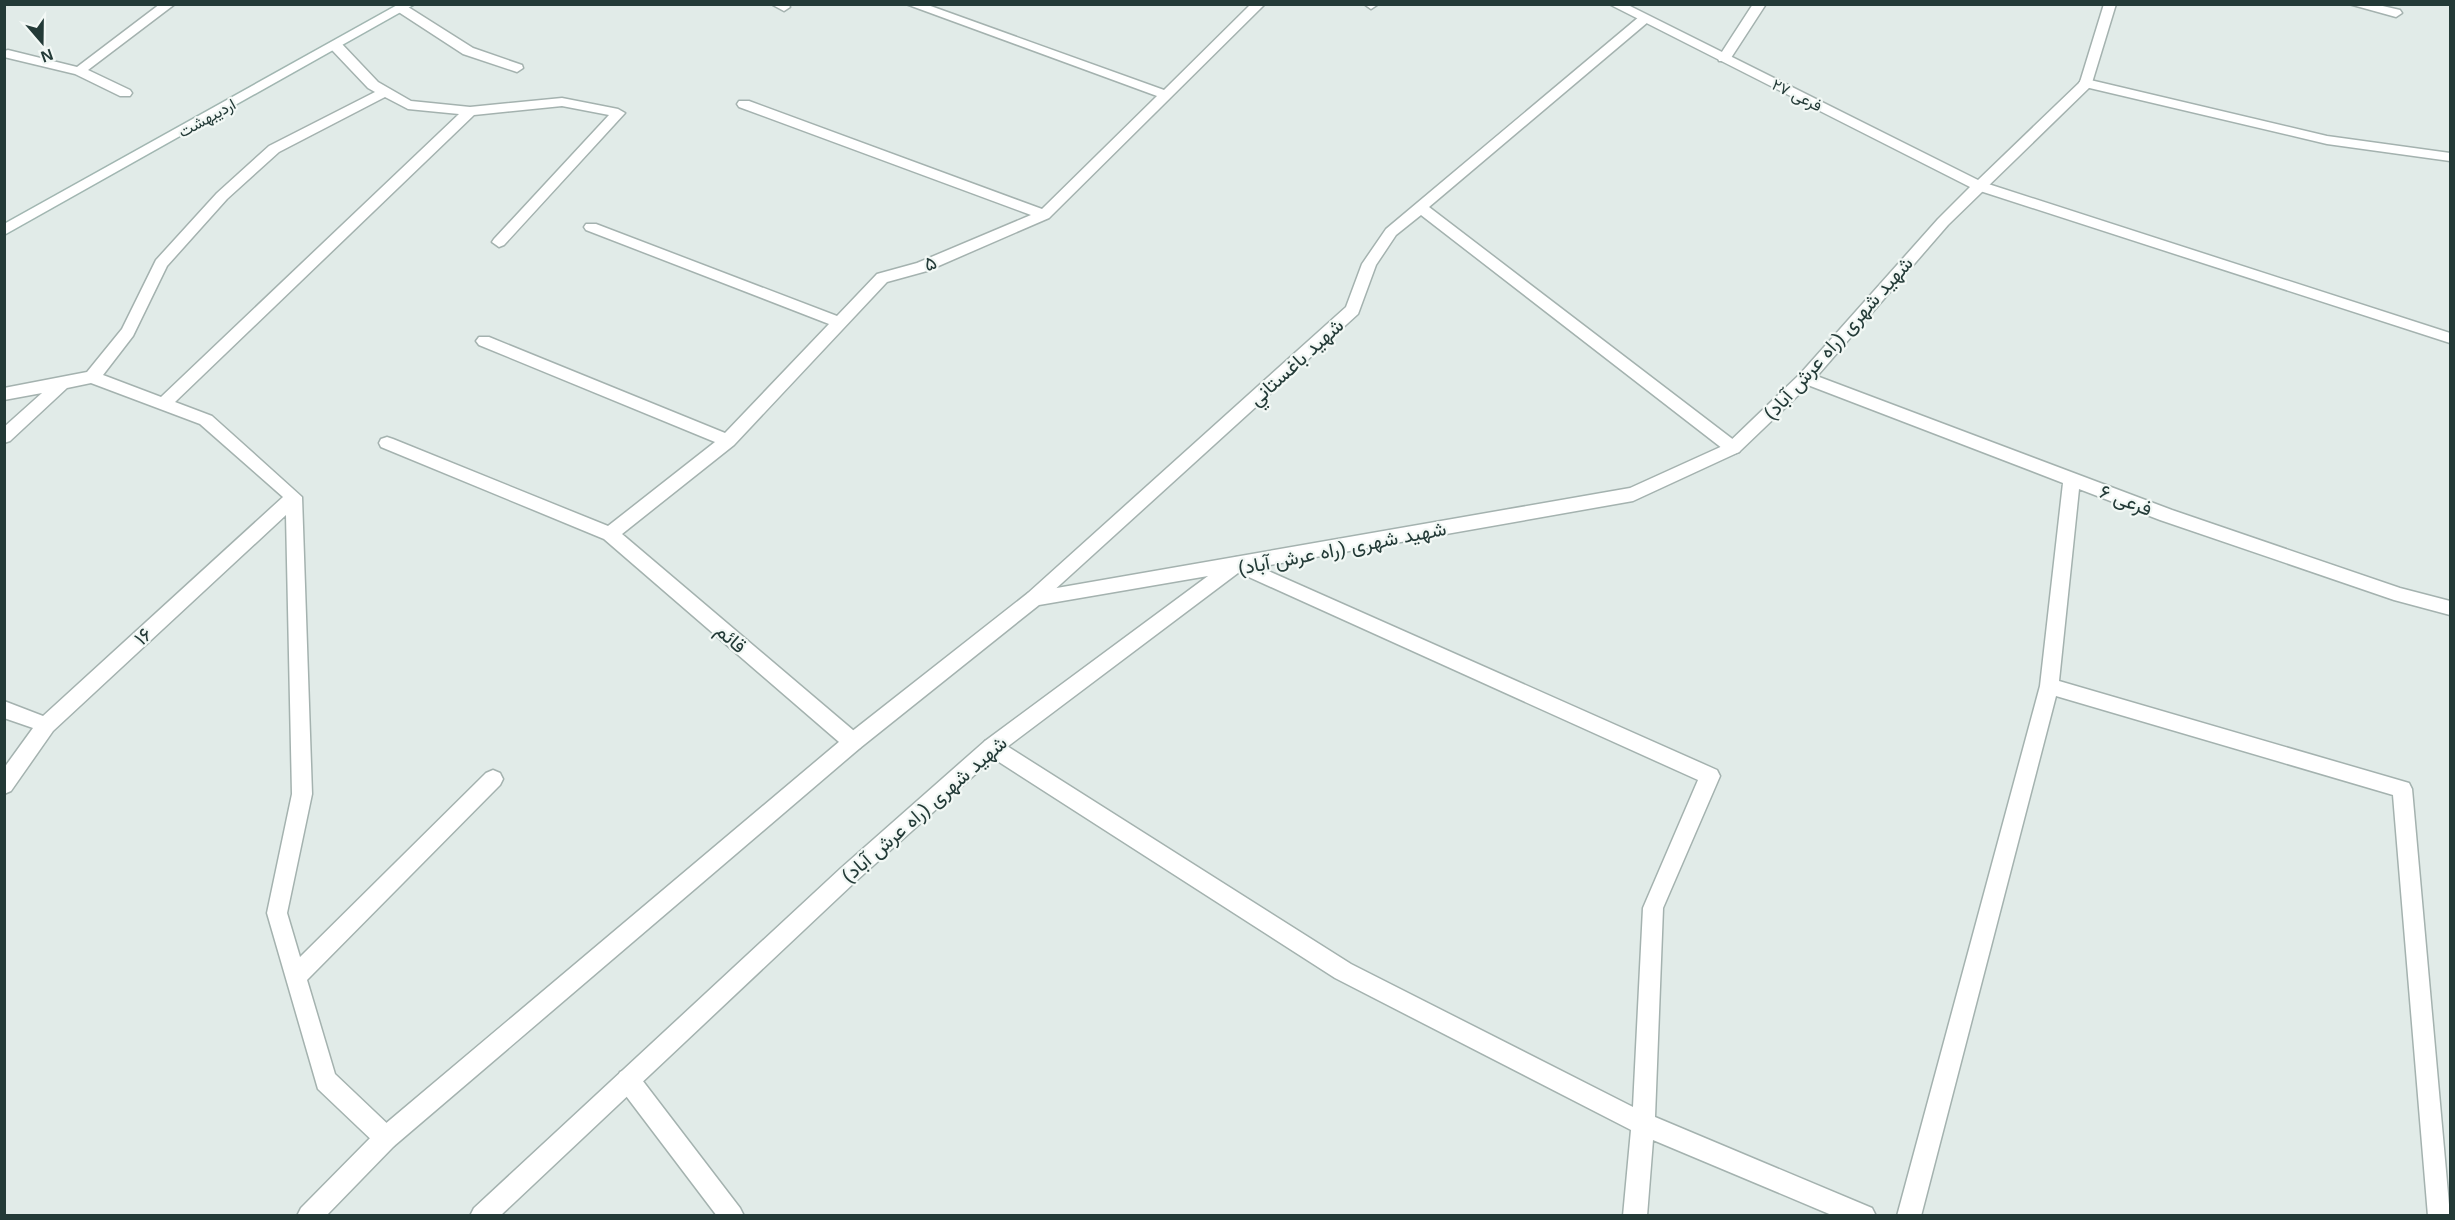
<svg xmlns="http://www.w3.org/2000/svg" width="2455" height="1220" viewBox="0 0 2455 1220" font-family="Arial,Vazirmatn,sans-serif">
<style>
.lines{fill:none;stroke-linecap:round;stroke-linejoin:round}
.minor-casing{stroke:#a4b2af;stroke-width:3}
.tertiary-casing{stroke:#a4b2af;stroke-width:3}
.secondary-casing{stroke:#a1b6b1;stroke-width:3}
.minor{fill:#fff;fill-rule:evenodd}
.tertiary{fill:#fff;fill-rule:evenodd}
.secondary{fill:#fff;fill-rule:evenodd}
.labels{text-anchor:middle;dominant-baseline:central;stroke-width:4.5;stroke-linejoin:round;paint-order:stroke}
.far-street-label{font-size:16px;fill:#233a37;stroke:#f2f8f5}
.street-label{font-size:20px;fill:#233a37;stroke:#f2f8f5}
</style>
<rect width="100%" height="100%" fill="#e1ebe8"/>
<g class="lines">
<!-- minor casing -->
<g class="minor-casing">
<path id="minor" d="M 160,4 L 175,4 L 88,70 L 130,90 L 132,93 L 130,96 L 120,96 L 75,74 L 4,57 L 4,51 L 8,50 L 77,67 Z
M 400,4 L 405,5 L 473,48 L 522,65 L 523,68 L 517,72 L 463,54 L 397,11 L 395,8 Z
M 771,4 L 788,4 L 790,7 L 784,11 Z
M 906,4 L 925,4 L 1164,90 L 1251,4 L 1265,4 L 1049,218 L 927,271 L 887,282 L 734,445 L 622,534 L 860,736 L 863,742 L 860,748 L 853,750 L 846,748 L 604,539 L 381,447 L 379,443 L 381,439 L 387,437 L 393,439 L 608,526 L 715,442 L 479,345 L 476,341 L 479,337 L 489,337 L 725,433 L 829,324 L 586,230 L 584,227 L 586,224 L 596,224 L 837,316 L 877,274 L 917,263 L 1031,215 L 739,107 L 737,104 L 739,101 L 749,101 L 1042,209 L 1157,96 Z
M 1364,4 L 1377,4 L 1377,5 L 1371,9 Z
M 1753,4 L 1766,4 L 1729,61 L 1719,61 L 1718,58 Z
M 2349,4 L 2374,4 L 2400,10 L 2402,13 L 2396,17 Z
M 1644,15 L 1650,19 L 1648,22 L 1429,207 L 1739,444 L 1741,448 L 1739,452 L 1733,454 L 1727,452 L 1421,215 L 1396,235 L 1376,265 L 1358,314 L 1040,603 L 1034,605 L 1028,603 L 1025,598 L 1028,593 L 1346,307 L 1362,264 L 1386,229 L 1640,16 Z
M 336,42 L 341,43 L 378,82 L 411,101 L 470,107 L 562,98 L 618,109 L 625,113 L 504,245 L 499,247 L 492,242 L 494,239 L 609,115 L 562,106 L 474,115 L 175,402 L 212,416 L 302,497 L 312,794 L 287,913 L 300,957 L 486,773 L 493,770 L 500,773 L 503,779 L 500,785 L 307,980 L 335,1074 L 394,1130 L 397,1138 L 394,1146 L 386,1149 L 378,1146 L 318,1089 L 267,913 L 292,794 L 286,515 L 53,731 L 11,791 L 4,794 L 4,768 L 33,728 L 4,718 L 4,701 L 43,716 L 283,497 L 200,424 L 91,383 L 67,388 L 10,441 L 4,443 L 4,427 L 42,393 L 4,400 L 4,388 L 87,372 L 122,329 L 156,260 L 217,193 L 269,146 L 375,92 L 368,88 L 331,49 L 330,46 L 331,43 ZM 385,97 L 408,109 L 459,114 L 161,397 L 103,375 L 133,336 L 167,266 L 227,199 L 279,152 Z
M 2086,79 L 2327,136 L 2450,153 L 2450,161 L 2327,144 L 2081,86 L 2079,83 L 2081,80 Z
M 1979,181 L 2450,333 L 2450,343 L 1974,189 L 1972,186 Z
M 1806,372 L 2172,510 L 2400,588 L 2450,601 L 2450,615 L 2394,600 L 2160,520 L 2079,489 L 2059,681 L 2409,783 L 2412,789 L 2450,1216 L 2428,1216 L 2393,795 L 2056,696 L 1921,1216 L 1897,1216 L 2040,686 L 2063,483 L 1800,382 L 1798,378 L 1800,374 Z
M 1237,557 L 1717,770 L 1720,776 L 1663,908 L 1655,1117 L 1872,1208 L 1876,1216 L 1834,1216 L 1653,1140 L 1647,1216 L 1623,1216 L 1631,1130 L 1335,978 L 985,753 L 982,747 L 985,741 L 992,739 L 999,741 L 1351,964 L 1633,1107 L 1643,908 L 1698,780 L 1231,569 L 1228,564 L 1231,559 Z
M 628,1069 L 636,1072 L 740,1208 L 744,1216 L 717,1216 L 620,1088 L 617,1080 L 620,1072 Z"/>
</g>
<!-- tertiary casing -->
<g class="tertiary-casing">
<path id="tertiary" d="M 1609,4 L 1626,4 L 1978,180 L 2080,82 L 2104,4 L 2116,4 L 2091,86 L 1948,225 L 1812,382 L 1739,452 L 1633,501 L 1242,570 L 999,753 L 855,882 L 500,1216 L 470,1216 L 474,1208 L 841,868 L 985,741 L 1208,576 L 1039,605 L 860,748 L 394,1146 L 326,1216 L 297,1216 L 301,1208 L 378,1130 L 846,736 L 1028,593 L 1630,488 L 1727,444 L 1800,374 L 1938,219 L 1970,187 Z"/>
</g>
<!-- secondary casing -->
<g class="secondary-casing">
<path id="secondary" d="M 399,4 L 415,4 L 4,235 L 4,224 Z"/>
</g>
<!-- minor -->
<use href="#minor" class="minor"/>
<!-- tertiary -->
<use href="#tertiary" class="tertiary"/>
<!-- secondary -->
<use href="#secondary" class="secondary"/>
</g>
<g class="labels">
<!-- far-street labels -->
<g class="far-street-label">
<text transform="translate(1797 95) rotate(26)">فرعی ۲۷</text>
<text transform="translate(207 118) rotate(-29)">اردیبهشت</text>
</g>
<!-- street labels -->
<g class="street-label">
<text transform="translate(930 263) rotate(-22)">۵</text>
<text transform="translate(1838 338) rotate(-48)">شهید شهری (راه عرش آباد)</text>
<text transform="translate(1296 362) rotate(-42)">شهيد باغستاني</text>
<text transform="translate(2126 500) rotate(21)">فرعی ۶</text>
<text transform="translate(1342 548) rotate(-11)">شهید شهری (راه عرش آباد)</text>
<text transform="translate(143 636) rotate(-43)">۱۶</text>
<text transform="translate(731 638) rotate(41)">قائم</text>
<text transform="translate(924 809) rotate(-41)">شهید شهری (راه عرش آباد)</text>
</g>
</g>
<!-- border -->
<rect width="2455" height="1220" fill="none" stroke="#233a37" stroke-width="12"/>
<!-- north arrow -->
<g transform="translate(42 42) rotate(160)" stroke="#f2f8f5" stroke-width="4.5" paint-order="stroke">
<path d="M0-4.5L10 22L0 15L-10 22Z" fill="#233a37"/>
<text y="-9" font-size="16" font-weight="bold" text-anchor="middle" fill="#233a37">N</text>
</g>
</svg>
